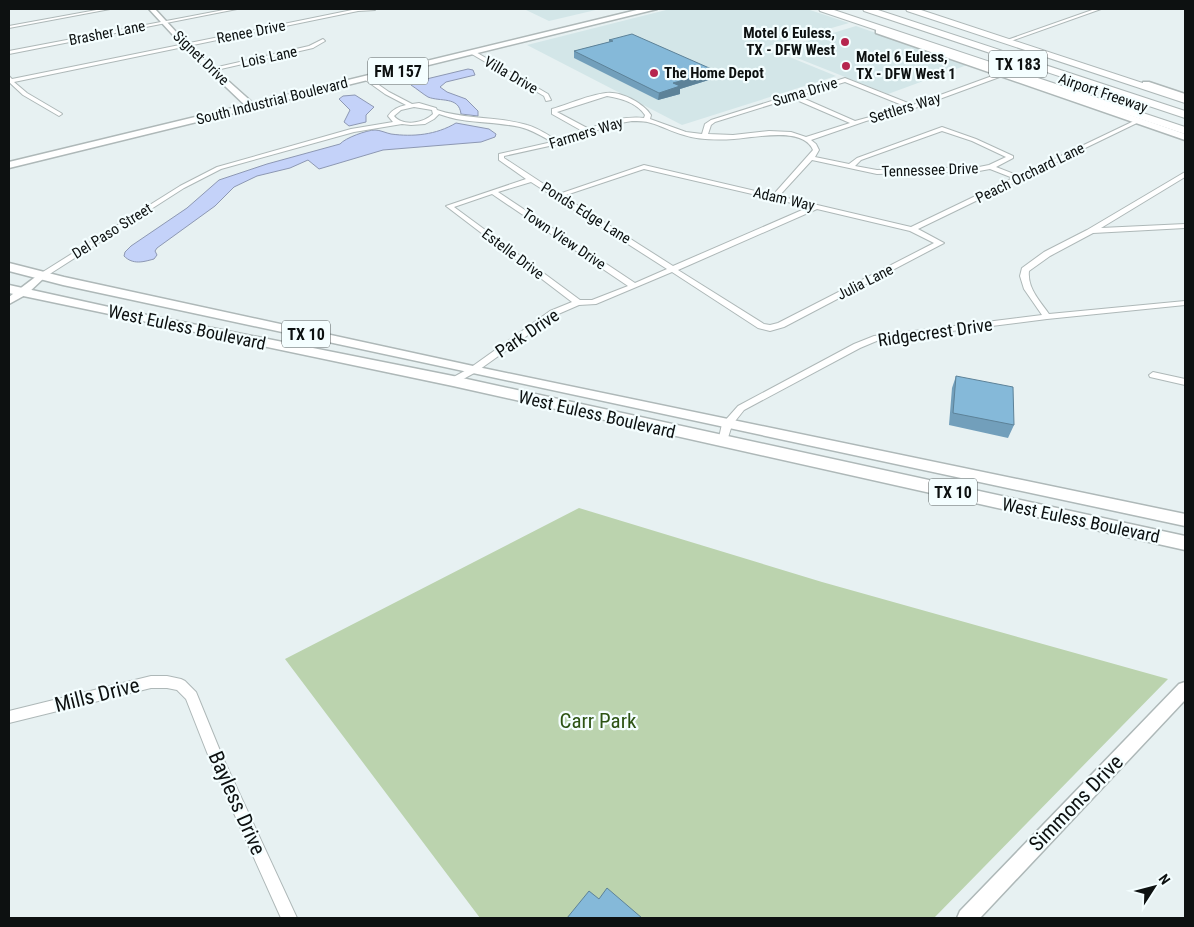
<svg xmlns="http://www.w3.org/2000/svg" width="1194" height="927" viewBox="0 0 1194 927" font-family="'Roboto Condensed',sans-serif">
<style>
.built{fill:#d3e6e8}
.green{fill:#bbd3ae}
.water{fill:#c4d2f9;stroke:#8d98b3}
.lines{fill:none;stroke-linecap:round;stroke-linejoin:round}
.minor-casing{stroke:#aeb8b8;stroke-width:2}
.tertiary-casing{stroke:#aeb8b8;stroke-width:3}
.secondary-casing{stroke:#aeb8b8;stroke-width:3}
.primary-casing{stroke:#aeb8b8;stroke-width:3}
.motorway-casing{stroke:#aeb8b8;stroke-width:2}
.minor{fill:#fff;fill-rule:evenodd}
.tertiary{fill:#fff;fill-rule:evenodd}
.secondary{fill:#fff;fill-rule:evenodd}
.primary{fill:#fff;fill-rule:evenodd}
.motorway{fill:#fff;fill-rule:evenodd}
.wall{fill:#729fbb}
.shaded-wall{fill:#5d8298}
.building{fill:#85b9d9;stroke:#5d8298}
.poi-dot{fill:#b6264f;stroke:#f4feff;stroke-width:2}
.labels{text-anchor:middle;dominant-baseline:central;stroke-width:4.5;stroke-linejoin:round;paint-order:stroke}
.far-street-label{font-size:15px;fill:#0d1111;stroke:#f4feff}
.far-poi-label{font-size:15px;font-weight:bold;fill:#0d1111;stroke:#f4feff;text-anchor:start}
.shield{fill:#f4feff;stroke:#525858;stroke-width:1}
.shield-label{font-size:16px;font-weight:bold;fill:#0d1111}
.street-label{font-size:18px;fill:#0d1111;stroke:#f4feff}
.near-street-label{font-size:21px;fill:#0d1111;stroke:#f4feff}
.near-park-label{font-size:21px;fill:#2d5313;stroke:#f4feff}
</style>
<rect width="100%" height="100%" fill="#e7f1f2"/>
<!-- built -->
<path class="built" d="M 524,9 L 600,9 L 549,21 Z
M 670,9 L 807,9 L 849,23 L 765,47 L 836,76 L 682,125 L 527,45 Z
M 856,26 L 967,65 L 888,94 L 777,50 Z"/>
<!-- green -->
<path class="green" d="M 579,508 L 822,582 L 1168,679 L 934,918 L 480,918 L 285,659 Z"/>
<!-- water -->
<path class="water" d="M 468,69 L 473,70 L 475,75 L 446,82 L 440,87 L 447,92 L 466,99 L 478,111 L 478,116 L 461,114 C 459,96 440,102 428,97 C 423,94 417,89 411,85 L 414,82 Z
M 355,95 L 374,107 L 366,115 L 366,122 L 349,126 L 344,122 L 350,110 L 339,99 L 343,96 Z
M 456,123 L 489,129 L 496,134 L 495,137 L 481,142 L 383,150 L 319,169 L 308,160 L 290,168 L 257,176 L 234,187 L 215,206 L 157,248 L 155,251 L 157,255 L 154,259 C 143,262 133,265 124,256 L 125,252 L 131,246 L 187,208 L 219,180 L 267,164 L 340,144 C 345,138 367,130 375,130 C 380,130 386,133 391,134 C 413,137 436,135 456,123 Z"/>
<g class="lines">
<!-- minor casing -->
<g class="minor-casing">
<path id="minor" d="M 102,9 L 110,9 L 9,28 L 9,26 Z
M 229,9 L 237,9 L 9,54 L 9,51 Z
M 357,9 L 375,10 L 358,11 L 14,82 L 27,93 L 61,113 L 62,114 L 59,116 L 23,95 L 9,82 L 9,76 L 12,79 Z
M 1095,9 L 1101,9 L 1011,41 L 1007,40 Z
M 323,39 L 325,41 L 313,48 L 212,71 L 209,69 L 309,46 Z
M 470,51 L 474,51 L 548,94 L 551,100 L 546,101 L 544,96 L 470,53 Z
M 1003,72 L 1005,73 L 1005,75 L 915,108 L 866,121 L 811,140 L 816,144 L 819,150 L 815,157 L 849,164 L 857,158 L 942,127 L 976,139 L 1013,156 L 1013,158 L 996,167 L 1019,176 L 1136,120 L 1141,121 L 918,229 L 944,243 L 784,327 L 770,331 L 758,328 L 672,272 L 596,304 L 579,305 L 556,315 L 476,372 L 456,383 L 450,383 L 448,381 L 450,379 L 470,368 L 550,311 L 572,302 L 446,206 L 526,179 L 499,160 L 499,154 L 552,142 C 542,136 532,130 520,127 C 493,121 465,124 439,114 L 434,119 L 425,124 L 411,125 L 402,124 L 354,132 L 221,169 L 184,188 L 45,277 L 39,277 L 38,275 L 180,186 L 217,167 L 351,129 L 393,122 L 388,116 C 393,109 398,107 406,105 L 385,94 L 364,79 L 363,78 L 366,76 L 389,92 L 412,104 L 419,103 L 436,108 L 437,110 C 467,120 497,116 527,125 C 538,128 548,135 558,141 L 568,139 L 584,132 L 552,114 L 552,109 C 569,104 589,95 606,93 C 621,91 643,103 651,115 L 650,119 L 686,132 L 702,134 L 705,124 L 711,120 L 845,78 L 913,105 ZM 845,82 L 907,107 L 855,121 L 798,96 ZM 607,96 C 621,98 637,103 645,115 L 644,118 C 624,116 607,121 589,129 L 557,112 ZM 792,98 L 850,123 L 806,137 L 791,132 L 769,131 L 733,135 L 708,134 L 711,125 L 715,122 ZM 414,107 L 432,110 L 433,114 C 424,123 403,127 394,116 L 401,110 ZM 632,121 C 638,121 645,121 651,123 C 662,126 672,132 684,135 C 699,140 718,140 734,139 C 753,138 803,126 813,150 L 773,195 L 644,165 L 559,194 L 504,158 L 504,156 L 572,141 L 609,125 ZM 942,131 L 972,141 L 1006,157 L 989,165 L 979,167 L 877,170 L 855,166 L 861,160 ZM 812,160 L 877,174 L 979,171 L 990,169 L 1013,178 L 911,227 L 779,196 ZM 644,169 L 809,207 L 673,266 L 563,196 ZM 531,182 L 667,269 L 635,283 L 498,192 ZM 492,194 L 628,286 L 592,300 L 580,300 L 454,207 ZM 817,209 L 910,231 L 934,243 L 778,323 L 770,325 L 764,324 L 678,270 Z
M 1185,172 L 1185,177 L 1101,228 L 1185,224 L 1185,228 L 1093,233 L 1050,256 L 1029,271 C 1027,288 1040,301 1049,314 L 1185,301 L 1185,305 L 1047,319 L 879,340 L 860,348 L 744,410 L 732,425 L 726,444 L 720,444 L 718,442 L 722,424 L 738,406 L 854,344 L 874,336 L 1042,315 L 1024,289 L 1020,276 L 1022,268 L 1044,252 L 1087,230 Z
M 1153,372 L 1185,379 L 1185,385 L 1150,377 L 1149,375 Z
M 151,676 L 167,676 L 181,679 L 185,681 L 196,692 L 223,758 L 297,918 L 281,918 L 210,760 L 186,699 L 177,690 L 167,688 L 151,688 L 9,723 L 9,711 Z"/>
</g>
<!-- tertiary casing -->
<g class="tertiary-casing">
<path id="tertiary" d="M 149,9 L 155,9 L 188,45 L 254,104 L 254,108 L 248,108 L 184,47 Z
M 42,272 L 45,273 L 45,277 L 27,294 L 9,304 L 9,297 Z
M 1185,682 L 1185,700 L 980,918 L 957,918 L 960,911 L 1179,684 Z"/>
</g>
<!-- secondary casing -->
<g class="secondary-casing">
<path id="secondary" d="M 876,29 L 882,29 L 1185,134 L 1185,140 L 876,33 Z
M 1143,82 L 1149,82 L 1185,94 L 1185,99 L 1143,86 Z"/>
</g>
<!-- primary casing -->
<g class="primary-casing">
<path id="primary" d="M 641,9 L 657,9 L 9,168 L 9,162 Z
M 9,263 L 64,277 L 473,366 L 1185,514 L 1185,526 L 63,285 L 9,271 Z
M 9,285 L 127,311 L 453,376 L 1185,536 L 1185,550 L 453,386 L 9,293 Z"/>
</g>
<!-- motorway casing -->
<g class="motorway-casing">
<path id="motorway" d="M 819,9 L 831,9 L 1185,127 L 1185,134 L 820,11 Z
M 863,9 L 875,9 L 1185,111 L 1185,118 L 864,11 Z
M 906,9 L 918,9 L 1185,97 L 1185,103 L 907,11 Z"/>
</g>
<!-- minor -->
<use href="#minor" class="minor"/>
<!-- tertiary -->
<use href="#tertiary" class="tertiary"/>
<!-- secondary -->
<use href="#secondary" class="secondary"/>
<!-- primary -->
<use href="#primary" class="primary"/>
<!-- motorway -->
<use href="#motorway" class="motorway"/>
</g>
<!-- wall -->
<path class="wall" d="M 609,40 L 716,71 L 715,78 L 680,89 L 680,94 L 658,100 L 574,58 L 574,51 L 609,42 Z
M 956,376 L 1014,425 L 1008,438 L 949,425 L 952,388 Z"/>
<!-- shaded-wall -->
<path class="shaded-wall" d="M 716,71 L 715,78 L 680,89 L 680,94 L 658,100 L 659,93 L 673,83 Z"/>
<!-- building -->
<path class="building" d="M 632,34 L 716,71 L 673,83 L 680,86 L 659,93 L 574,51 L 613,41 L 609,40 Z
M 956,376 L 1013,387 L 1014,425 L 953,413 Z
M 607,888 L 642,918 L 567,918 L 589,891 L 599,899 Z"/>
<!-- markers -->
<g class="poi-dot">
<circle cx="845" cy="42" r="5"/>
<circle cx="846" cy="66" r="5"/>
<circle cx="654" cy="73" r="5"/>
</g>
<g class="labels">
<!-- far-street labels -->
<g class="far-street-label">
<text transform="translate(251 32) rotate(-11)">Renee Drive</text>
<text transform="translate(107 33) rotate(-11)">Brasher Lane</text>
<text transform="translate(269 57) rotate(-12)">Lois Lane</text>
<text transform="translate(201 58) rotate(44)">Signet Drive</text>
<text transform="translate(511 75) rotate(30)">Villa Drive</text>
<text transform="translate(805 92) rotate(-17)">Suma Drive</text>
<text transform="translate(1103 93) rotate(19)">Airport Freeway</text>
<text transform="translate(272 101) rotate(-14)">South Industrial Boulevard</text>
<text transform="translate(905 108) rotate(-17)">Settlers Way</text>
<text transform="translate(586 133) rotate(-17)">Farmers Way</text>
<text transform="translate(930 170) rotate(-2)">Tennessee Drive</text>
<text transform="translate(1030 173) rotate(-26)">Peach Orchard Lane</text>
<text transform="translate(784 199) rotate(13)">Adam Way</text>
<text transform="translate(586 213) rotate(32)">Ponds Edge Lane</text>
<text transform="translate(112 231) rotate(-32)">Del Paso Street</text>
<text transform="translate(564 239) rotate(34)">Town View Drive</text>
<text transform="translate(513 254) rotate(37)">Estelle Drive</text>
<text transform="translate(865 282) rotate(-27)">Julia Lane</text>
</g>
<!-- far-poi labels -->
<g class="far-poi-label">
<text x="835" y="33" text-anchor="end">Motel 6 Euless,<tspan x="835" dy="17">TX - DFW West</tspan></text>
<text x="856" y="57">Motel 6 Euless,<tspan x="856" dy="17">TX - DFW West 1</tspan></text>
<text x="664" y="73">The Home Depot</text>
</g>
<!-- shield labels -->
<g class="shield">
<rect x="989" y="50.5" width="58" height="27" rx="4"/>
<rect x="368" y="57.5" width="60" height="27" rx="4"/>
<rect x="282" y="320.5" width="48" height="27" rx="4"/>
<rect x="929" y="478.5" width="48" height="27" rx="4"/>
</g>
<g class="shield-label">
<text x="1018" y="64">TX 183</text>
<text x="398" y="71">FM 157</text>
<text x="306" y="334">TX 10</text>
<text x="953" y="492">TX 10</text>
</g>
<!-- street labels -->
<g class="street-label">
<text transform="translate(187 327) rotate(12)">West Euless Boulevard</text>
<text transform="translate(935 332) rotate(-8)">Ridgecrest Drive</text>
<text transform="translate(527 333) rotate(-34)">Park Drive</text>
<text transform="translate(597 414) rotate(13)">West Euless Boulevard</text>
<text transform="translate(1081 520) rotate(12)">West Euless Boulevard</text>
</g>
<!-- near-street labels -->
<g class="near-street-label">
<text transform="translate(97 695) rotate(-14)">Mills Drive</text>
<text transform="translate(237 803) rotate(66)">Bayless Drive</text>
<text transform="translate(1076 803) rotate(-46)">Simmons Drive</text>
</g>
<!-- near-park labels -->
<g class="near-park-label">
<text x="598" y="721">Carr Park</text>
</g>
</g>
<!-- border -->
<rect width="1194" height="927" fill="none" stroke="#0d1111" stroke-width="20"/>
<!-- north arrow -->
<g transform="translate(1154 887) rotate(54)" stroke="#f4feff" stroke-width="4" paint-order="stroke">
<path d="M0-4L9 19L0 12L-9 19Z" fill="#0d1111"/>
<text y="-8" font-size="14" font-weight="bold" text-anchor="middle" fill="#0d1111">N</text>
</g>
</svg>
